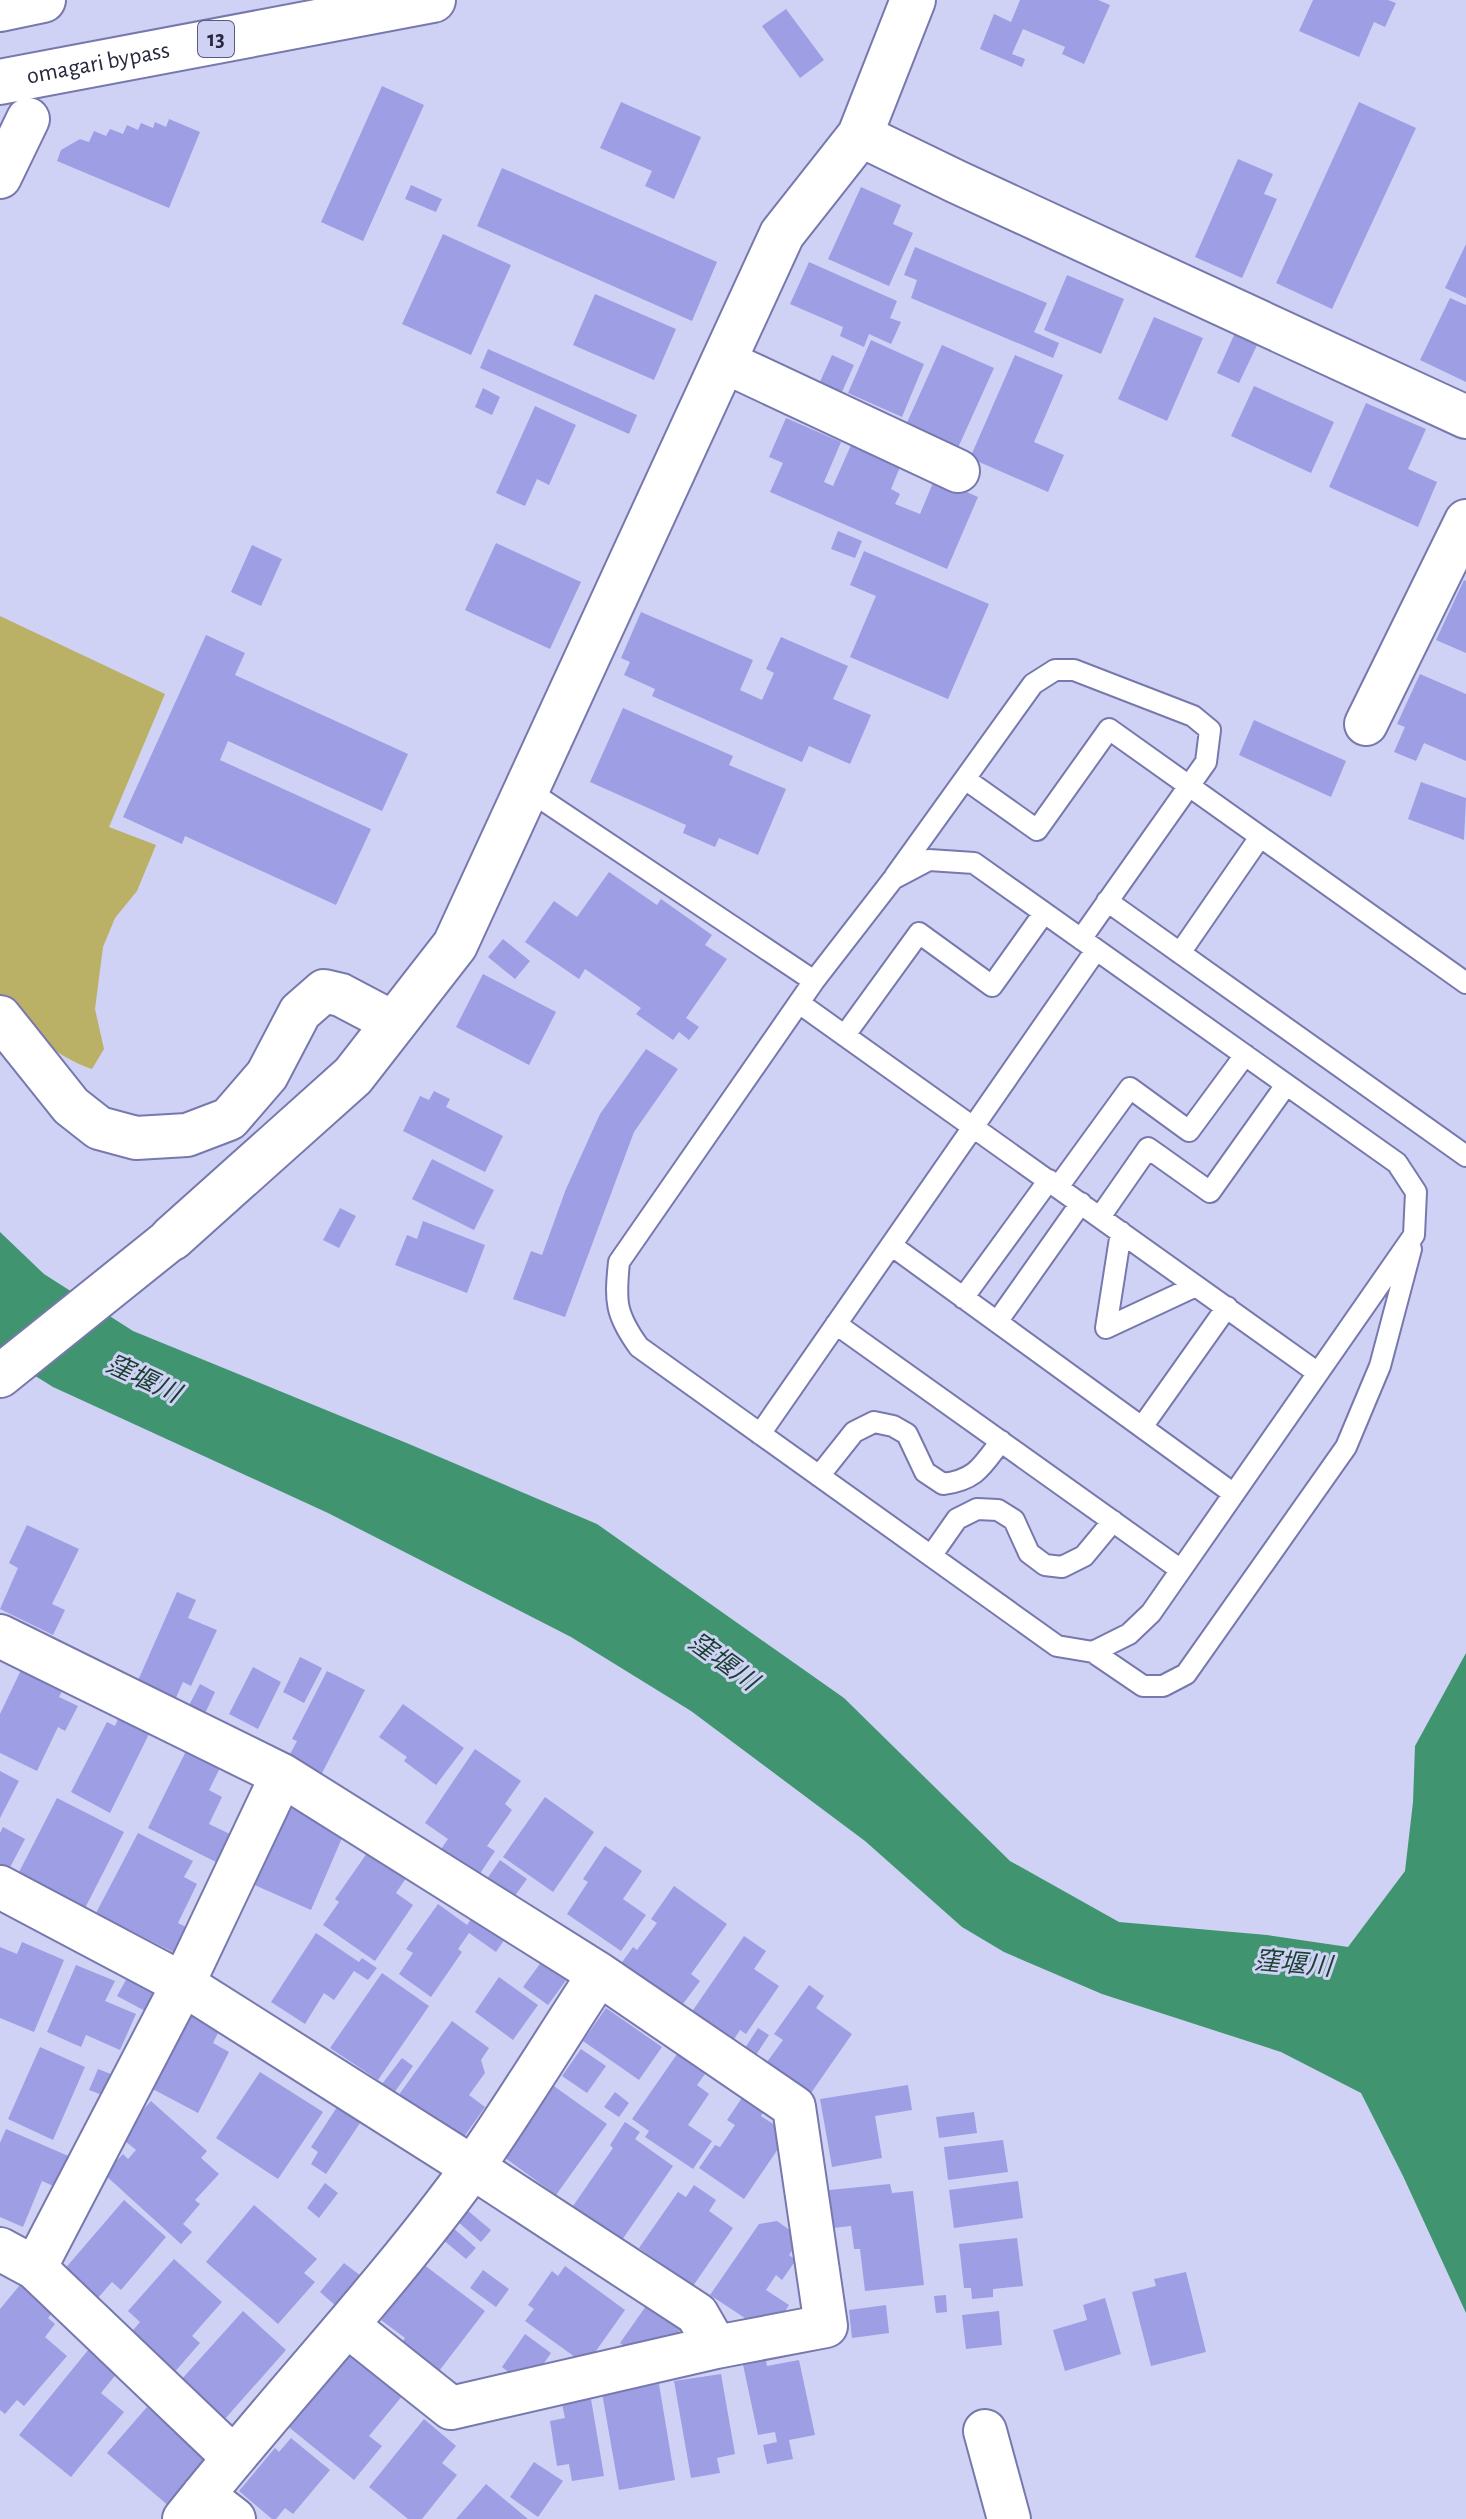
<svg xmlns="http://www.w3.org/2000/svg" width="1466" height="2519" viewBox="0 0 1466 2519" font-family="'Alegreya Sans','Noto Sans JP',sans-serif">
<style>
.green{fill:#bab167}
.water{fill:#409570}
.building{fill:#9d9ee4}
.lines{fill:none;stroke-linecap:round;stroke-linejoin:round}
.service-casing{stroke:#7778ad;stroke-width:24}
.minor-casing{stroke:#7778ad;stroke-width:46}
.tertiary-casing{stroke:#7778ad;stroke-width:48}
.trunk-casing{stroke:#7778ad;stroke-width:48}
.service{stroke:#fff;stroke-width:20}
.minor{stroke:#fff;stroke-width:42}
.tertiary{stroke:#fff;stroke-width:44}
.trunk{stroke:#fff;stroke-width:44}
.labels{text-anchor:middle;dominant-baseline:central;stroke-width:6;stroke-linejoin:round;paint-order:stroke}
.shield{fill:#d0d2f5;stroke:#5a5a75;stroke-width:2}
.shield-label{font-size:22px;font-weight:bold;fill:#27273e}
.street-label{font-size:24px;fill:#27273e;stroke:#d0d2f5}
.water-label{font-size:26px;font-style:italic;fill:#1a3f2f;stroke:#d0d2f5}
</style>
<rect width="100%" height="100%" fill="#d0d2f5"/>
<!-- green -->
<path class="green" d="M 0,616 L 165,694 L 109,827 L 156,845 L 137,891 L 115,918 L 103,947 L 95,1009 L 104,1049 L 92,1069 C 53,1056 25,1027 0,997 Z"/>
<!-- water -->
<path class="water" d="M 0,1232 L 44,1274 L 133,1331 L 409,1444 L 597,1524 L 844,1698 L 1010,1861 L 1119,1922 L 1267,1935 L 1348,1947 L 1405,1871 L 1413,1802 L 1415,1746 L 1466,1653 L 1466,2313 L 1403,2176 L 1361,2093 L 1281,2052 L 1102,1994 L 1004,1952 L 962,1927 L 865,1841 L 691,1711 L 571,1637 L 328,1513 L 53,1387 L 0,1354 Z"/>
<!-- building -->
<path class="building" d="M 1020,0 L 1098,0 L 1110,5 L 1084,64 L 1062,54 L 1065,47 L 1023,29 L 1012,54 L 1025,59 L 1022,67 L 980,49 L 994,14 L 1011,22 Z
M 1313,0 L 1388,0 L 1396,3 L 1385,27 L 1374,22 L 1359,57 L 1299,31 Z
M 786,9 L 824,60 L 800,78 L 762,26 Z
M 382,86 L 424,105 L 363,241 L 321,222 Z
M 621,102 L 701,137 L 674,199 L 645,186 L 652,171 L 600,148 Z
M 1359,102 L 1416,128 L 1332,309 L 1276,283 Z
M 169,119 L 200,132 L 169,208 L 57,161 L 61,150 L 80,139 L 89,142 L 94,131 L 106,136 L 110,129 L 123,134 L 127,125 L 138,130 L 141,123 L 153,128 L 155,122 L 166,127 Z
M 1238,159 L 1273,174 L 1264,194 L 1277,199 L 1242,278 L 1195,257 Z
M 502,168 L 717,262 L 692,321 L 477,226 Z
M 411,185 L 442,199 L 436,212 L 405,199 Z
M 861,187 L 901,205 L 893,224 L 913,233 L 889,286 L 828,259 Z
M 443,234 L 511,265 L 471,355 L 402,324 Z
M 1466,244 L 1466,298 L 1445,288 Z
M 915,247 L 1047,303 L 1034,332 L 1059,343 L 1053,358 L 911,298 L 917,280 L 904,275 Z
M 809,262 L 897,301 L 890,318 L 901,322 L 891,344 L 869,334 L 864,347 L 840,336 L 843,327 L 790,304 Z
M 1067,275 L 1124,299 L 1101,354 L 1044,330 Z
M 595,294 L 676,329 L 654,380 L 573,345 Z
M 1450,298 L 1466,305 L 1466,382 L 1420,360 Z
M 1154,317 L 1203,338 L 1167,421 L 1118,399 Z
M 1235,333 L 1258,343 L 1239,383 L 1217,373 Z
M 871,340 L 924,364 L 902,417 L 848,393 Z
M 942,345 L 994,368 L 957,450 L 905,427 Z
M 488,349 L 637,415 L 629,434 L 480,368 Z
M 832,355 L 854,365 L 841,394 L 819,384 Z
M 1015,355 L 1063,375 L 1034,442 L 1064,455 L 1048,492 L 970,458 Z
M 1254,386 L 1334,422 L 1311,473 L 1231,436 Z
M 483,388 L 500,397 L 492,415 L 475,407 Z
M 1366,403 L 1426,429 L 1408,469 L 1437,482 L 1418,527 L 1329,487 Z
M 535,406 L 576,425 L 549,485 L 537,479 L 525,506 L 496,493 Z
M 786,418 L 841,442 L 824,482 L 833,486 L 851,445 L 900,467 L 891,489 L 900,494 L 895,504 L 920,514 L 935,478 L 978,497 L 947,569 L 770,492 L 783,463 L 769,457 Z
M 838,531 L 862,541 L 855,558 L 831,549 Z
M 496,543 L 581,582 L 550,649 L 465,610 Z
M 252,545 L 282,559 L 261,606 L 231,592 Z
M 864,551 L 989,604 L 948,699 L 850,657 L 876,596 L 850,585 Z
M 1464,580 L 1466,581 L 1466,653 L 1436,640 Z
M 641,612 L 753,660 L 740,690 L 762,700 L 774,673 L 766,669 L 781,637 L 848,666 L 833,699 L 871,715 L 850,764 L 809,746 L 802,762 L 652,696 L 655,689 L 624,675 L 630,662 L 621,658 Z
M 206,635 L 245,653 L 235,675 L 408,754 L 382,811 L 228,741 L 220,760 L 371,829 L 336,905 L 185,836 L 182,844 L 123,817 Z
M 1420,674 L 1466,694 L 1466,761 L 1424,743 L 1416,761 L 1394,752 L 1405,727 L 1397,724 Z
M 623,708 L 733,756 L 729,765 L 786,789 L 758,855 L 719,838 L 715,847 L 683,833 L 686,825 L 590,782 Z
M 1254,720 L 1346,761 L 1331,797 L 1239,755 Z
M 1421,782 L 1466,798 L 1464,840 L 1408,819 Z
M 609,872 L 657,905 L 661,899 L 712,935 L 705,945 L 727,959 L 686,1018 L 699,1027 L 689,1040 L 679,1032 L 673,1040 L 636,1014 L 641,1008 L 585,969 L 579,979 L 525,942 L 554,901 L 577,917 Z
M 503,939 L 530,961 L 515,979 L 488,957 Z
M 483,974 L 556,1012 L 529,1065 L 456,1027 Z
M 646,1049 L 678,1069 L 634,1132 L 565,1317 L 513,1299 L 531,1251 L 542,1255 L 566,1189 L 600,1114 Z
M 434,1091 L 450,1099 L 446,1107 L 503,1136 L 485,1172 L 403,1131 L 420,1096 L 429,1100 Z
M 432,1159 L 494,1190 L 474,1230 L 412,1199 Z
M 340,1208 L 356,1216 L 339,1248 L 323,1240 Z
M 423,1221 L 485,1245 L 467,1293 L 395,1265 L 407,1235 L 417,1239 Z
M 27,1525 L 79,1549 L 52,1604 L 65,1610 L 53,1635 L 0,1609 L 18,1568 L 9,1563 Z
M 177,1592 L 196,1600 L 188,1618 L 217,1630 L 191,1686 L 183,1682 L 174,1702 L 136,1685 Z
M 300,1657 L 322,1668 L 304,1703 L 283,1692 Z
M 253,1667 L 281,1682 L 258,1729 L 229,1714 Z
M 21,1670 L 37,1678 L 39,1672 L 65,1685 L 59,1697 L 78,1706 L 65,1731 L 58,1727 L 37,1771 L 0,1753 L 0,1714 Z
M 327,1671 L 365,1690 L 321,1775 L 288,1758 L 297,1741 L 292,1739 Z
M 200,1684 L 215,1692 L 202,1720 L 186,1711 Z
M 403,1704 L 464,1748 L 436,1785 L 404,1761 L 407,1757 L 379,1737 Z
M 121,1712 L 152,1728 L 110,1813 L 71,1792 L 107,1722 L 115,1726 Z
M 189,1745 L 223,1762 L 209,1790 L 222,1797 L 209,1824 L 230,1834 L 216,1862 L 148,1828 Z
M 475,1749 L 521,1781 L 505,1804 L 512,1810 L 487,1846 L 495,1851 L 477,1878 L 439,1852 L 448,1839 L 425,1823 Z
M 0,1771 L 19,1781 L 0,1818 Z
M 545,1797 L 594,1832 L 553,1892 L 503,1857 Z
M 57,1798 L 124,1832 L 83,1912 L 16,1878 Z
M 282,1804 L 345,1831 L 311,1910 L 248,1882 Z
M 3,1827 L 25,1839 L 7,1873 L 0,1870 L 0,1833 Z
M 138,1833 L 193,1861 L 184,1877 L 197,1884 L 178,1923 L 188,1928 L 175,1953 L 96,1913 Z
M 374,1843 L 412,1869 L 396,1893 L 413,1905 L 375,1961 L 323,1925 L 339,1902 L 335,1899 Z
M 605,1846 L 642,1871 L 623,1899 L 646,1915 L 621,1951 L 567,1914 L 588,1882 L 583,1879 Z
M 500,1860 L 527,1879 L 509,1904 L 482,1886 Z
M 674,1886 L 727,1924 L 691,1974 L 700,1981 L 680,2008 L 620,1965 L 633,1947 L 637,1950 L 657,1923 L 651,1919 Z
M 438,1904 L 467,1925 L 477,1910 L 509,1933 L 496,1952 L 469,1933 L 458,1949 L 462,1952 L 431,1997 L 399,1974 L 413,1953 L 406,1949 Z
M 316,1933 L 359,1962 L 362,1958 L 377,1968 L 368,1980 L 354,1971 L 334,2000 L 324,1993 L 305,2024 L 271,2002 Z
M 744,1936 L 766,1951 L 754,1969 L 779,1986 L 746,2034 L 740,2030 L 731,2044 L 689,2016 Z
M 22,1942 L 64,1960 L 34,2032 L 0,2018 L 0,1947 L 17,1954 Z
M 542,1961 L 567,1979 L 548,2005 L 523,1987 Z
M 76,1965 L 115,1981 L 105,2001 L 136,2014 L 120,2050 L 86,2035 L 81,2047 L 47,2032 Z
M 382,1973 L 429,2006 L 378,2080 L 330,2048 Z
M 499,1977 L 538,2005 L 513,2040 L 475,2012 Z
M 127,1978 L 153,1992 L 155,2002 L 149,2013 L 117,1996 Z
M 809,1985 L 824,1996 L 816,2008 L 852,2034 L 811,2093 L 767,2062 L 783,2040 L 774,2034 Z
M 606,2008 L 662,2047 L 639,2080 L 583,2041 Z
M 186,2011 L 220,2029 L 213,2043 L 229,2052 L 198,2113 L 147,2086 Z
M 452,2021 L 489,2048 L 481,2060 L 485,2073 L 469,2095 L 485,2107 L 461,2141 L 398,2096 Z
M 758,2028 L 769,2035 L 752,2061 L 741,2054 Z
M 40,2047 L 85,2067 L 53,2140 L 8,2119 Z
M 682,2047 L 710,2067 L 697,2085 L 709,2094 L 688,2125 L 712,2141 L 693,2169 L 645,2137 L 649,2131 L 632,2119 Z
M 581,2049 L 606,2066 L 587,2093 L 562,2076 Z
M 402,2058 L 413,2066 L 394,2093 L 382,2084 Z
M 98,2069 L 116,2076 L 108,2097 L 89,2090 Z
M 260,2072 L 323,2112 L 278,2179 L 216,2138 Z
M 551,2084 L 607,2124 L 556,2195 L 501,2155 Z
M 908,2085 L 912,2110 L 875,2116 L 882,2158 L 832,2167 L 820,2099 Z
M 615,2092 L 629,2103 L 619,2117 L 604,2107 Z
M 746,2092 L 767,2106 L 761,2116 L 781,2129 L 782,2143 L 744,2199 L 699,2168 L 715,2145 L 720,2147 L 735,2125 L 727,2120 Z
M 151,2101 L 207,2151 L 201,2158 L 219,2174 L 195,2200 L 200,2204 L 183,2224 L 192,2232 L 181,2244 L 104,2174 L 123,2154 L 128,2159 L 136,2150 L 119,2136 Z
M 339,2104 L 362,2120 L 326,2174 L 311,2164 L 318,2152 L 311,2147 Z
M 974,2112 L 977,2133 L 939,2138 L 936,2117 Z
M 625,2122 L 640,2132 L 635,2139 L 673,2166 L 622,2240 L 573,2206 L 613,2148 L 610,2145 Z
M 6,2129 L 73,2158 L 60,2189 L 42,2181 L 23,2227 L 0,2217 L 0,2143 Z
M 1003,2140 L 1008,2172 L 948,2180 L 944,2147 Z
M 1018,2181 L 1023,2218 L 954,2228 L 949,2190 Z
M 325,2183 L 338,2193 L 319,2218 L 307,2208 Z
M 890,2184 L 892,2193 L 913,2191 L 924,2285 L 865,2291 L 860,2249 L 854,2249 L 851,2226 L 833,2228 L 829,2190 Z
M 694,2185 L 716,2200 L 709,2211 L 733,2228 L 693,2286 L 639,2248 L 678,2192 L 686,2197 Z
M 124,2200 L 166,2237 L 121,2290 L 112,2282 L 96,2300 L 63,2271 Z
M 254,2205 L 317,2259 L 304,2273 L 315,2282 L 278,2324 L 206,2262 Z
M 467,2210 L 491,2230 L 481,2242 L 457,2221 Z
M 777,2221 L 801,2238 L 789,2255 L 796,2260 L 782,2280 L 776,2275 L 766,2290 L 789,2305 L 777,2323 L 763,2330 L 710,2295 L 759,2224 Z
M 452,2227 L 476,2248 L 466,2259 L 442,2239 Z
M 1017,2238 L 1023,2286 L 993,2289 L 993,2297 L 972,2299 L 971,2288 L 964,2288 L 959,2244 Z
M 174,2259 L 222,2302 L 192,2336 L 200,2343 L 172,2375 L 128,2336 L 140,2322 L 128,2311 Z
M 344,2263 L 361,2276 L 336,2306 L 320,2292 Z
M 423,2264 L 485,2311 L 433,2379 L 396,2350 L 405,2338 L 381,2320 Z
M 565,2266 L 625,2310 L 586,2365 L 525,2321 L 534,2309 L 528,2305 L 552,2271 L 558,2276 Z
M 483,2270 L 509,2289 L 496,2307 L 470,2288 Z
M 1186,2272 L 1206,2352 L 1151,2366 L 1132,2292 L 1156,2286 L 1154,2279 Z
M 24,2280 L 56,2308 L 48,2318 L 55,2324 L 45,2337 L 67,2356 L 24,2406 L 17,2400 L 5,2414 L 0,2410 L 0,2309 Z
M 946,2295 L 947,2312 L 936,2313 L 934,2296 Z
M 653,2296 L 687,2321 L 663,2353 L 631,2351 L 620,2343 Z
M 1105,2298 L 1121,2354 L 1065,2371 L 1053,2330 L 1087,2320 L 1083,2305 Z
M 886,2305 L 889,2333 L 852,2338 L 849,2310 Z
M 243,2311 L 286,2350 L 224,2420 L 180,2381 Z
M 999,2311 L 1002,2345 L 966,2349 L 962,2315 Z
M 525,2334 L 551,2353 L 536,2375 L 515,2377 L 502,2367 Z
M 93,2344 L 122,2367 L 101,2393 L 124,2412 L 71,2477 L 19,2435 Z
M 347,2348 L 403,2395 L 369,2436 L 382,2446 L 354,2480 L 285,2424 Z
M 765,2355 L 767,2366 L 799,2360 L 815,2435 L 789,2440 L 793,2459 L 767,2464 L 763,2445 L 777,2442 L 775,2432 L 758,2435 L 742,2360 Z
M 721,2374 L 735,2454 L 717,2458 L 720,2473 L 691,2478 L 674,2381 Z
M 659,2384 L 675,2480 L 619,2490 L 602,2393 Z
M 591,2399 L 604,2476 L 572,2481 L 569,2464 L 557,2466 L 550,2421 L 565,2418 L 562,2404 Z
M 147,2407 L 209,2460 L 170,2507 L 107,2453 Z
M 424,2419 L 456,2446 L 442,2463 L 457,2475 L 422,2519 L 408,2519 L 369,2487 Z
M 291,2438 L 330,2470 L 293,2514 L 285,2508 L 276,2519 L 272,2519 L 239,2491 L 275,2448 L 279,2452 Z
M 534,2462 L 563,2481 L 538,2517 L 510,2497 Z
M 486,2484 L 528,2519 L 456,2519 Z"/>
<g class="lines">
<!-- service casing -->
<g class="service-casing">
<path id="service" d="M 965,779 L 1037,830 L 1109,729 L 1466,983
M 528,790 L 814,981
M 929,860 L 974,863 L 1397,1163 L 1416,1192 L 1414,1235 L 1151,1613 L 1129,1634 L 1093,1652 L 1057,1646 L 639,1347 C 615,1314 615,1301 619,1262 L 814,981 L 893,879 Z
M 895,876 L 1033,684 L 1055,670 L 1074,670 L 1193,716 L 1210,730 L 1206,762 L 1081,939
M 1107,901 L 1466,1156
M 1180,953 L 1260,837
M 799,1003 L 1318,1373
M 845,1035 L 919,933 L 992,986 L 1044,913
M 1058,1187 L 1130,1088 L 1189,1131 L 1245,1055
M 1100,1217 L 1148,1148 L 1210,1192 L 1286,1085
M 1121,1232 L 1106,1328 L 1196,1286
M 891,1245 L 1234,1494
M 963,1298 L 1049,1180
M 997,1322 L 1081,1203
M 836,1324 L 1181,1570
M 1142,1427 L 1227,1307
M 760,1434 L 1096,950
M 819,1476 L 854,1432 L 874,1422 L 893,1426 L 907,1434 L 925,1472 L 943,1484 C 976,1480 982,1466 1001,1441
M 931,1556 L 957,1519 L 977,1509 L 998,1510 L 1014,1520 L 1029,1553 L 1045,1565 L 1062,1567 L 1084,1556 L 1113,1521
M 1093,1652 L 1143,1686 L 1163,1686 L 1186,1674 L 1346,1447 L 1380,1366 L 1411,1249"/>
</g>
<!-- minor casing -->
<g class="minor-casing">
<path id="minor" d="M 860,135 L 957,182 L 1466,417
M 0,177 L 28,119
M 723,361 L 958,471
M 1366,724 L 1466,521
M 0,1017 L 71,1106 L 99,1128 L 136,1138 L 187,1135 L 229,1119 L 267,1075 L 300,1012 L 324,991 L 341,995 L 394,1023
M 0,1376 L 172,1238
M 0,1636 L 282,1775 L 599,1974 L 794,2107 L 826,2326 L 716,2347 L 451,2408 L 348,2326
M 0,1887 L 183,1984 L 472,2167 L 697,2314 L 716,2347
M 0,2249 L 35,2268 L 233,2457
M 35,2268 L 183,1984 L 282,1775
M 985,2431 L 1009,2519
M 203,2495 L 234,2519
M 184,2519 C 278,2400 384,2290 473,2167 C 517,2104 557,2038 599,1974"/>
</g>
<!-- tertiary casing -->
<g class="tertiary-casing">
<path id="tertiary" d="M 172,1238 L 353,1076 L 455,945 L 782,234 L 860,135 L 913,0"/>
</g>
<!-- trunk casing -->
<g class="trunk-casing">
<g id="trunk">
<path d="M 0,9 L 43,0"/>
<path id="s1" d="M 0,82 L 433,0"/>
</g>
</g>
<!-- service -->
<use href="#service" class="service"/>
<!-- minor -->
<use href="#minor" class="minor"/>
<!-- tertiary -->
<use href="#tertiary" class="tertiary"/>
<!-- trunk -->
<use href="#trunk" class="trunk"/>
</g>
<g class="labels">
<!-- shield labels -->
<rect class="shield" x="198" y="21" width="36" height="36" rx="6"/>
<g class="shield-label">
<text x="216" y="39">13</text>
</g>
<!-- street labels -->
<g class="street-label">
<text stroke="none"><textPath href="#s1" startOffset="100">omagari bypass</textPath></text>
</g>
<!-- water labels -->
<g class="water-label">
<text transform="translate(143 1379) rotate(25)">窪堰川</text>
<text transform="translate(723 1662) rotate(36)">窪堰川</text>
<text transform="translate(1293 1964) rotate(5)">窪堰川</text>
</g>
</g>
</svg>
